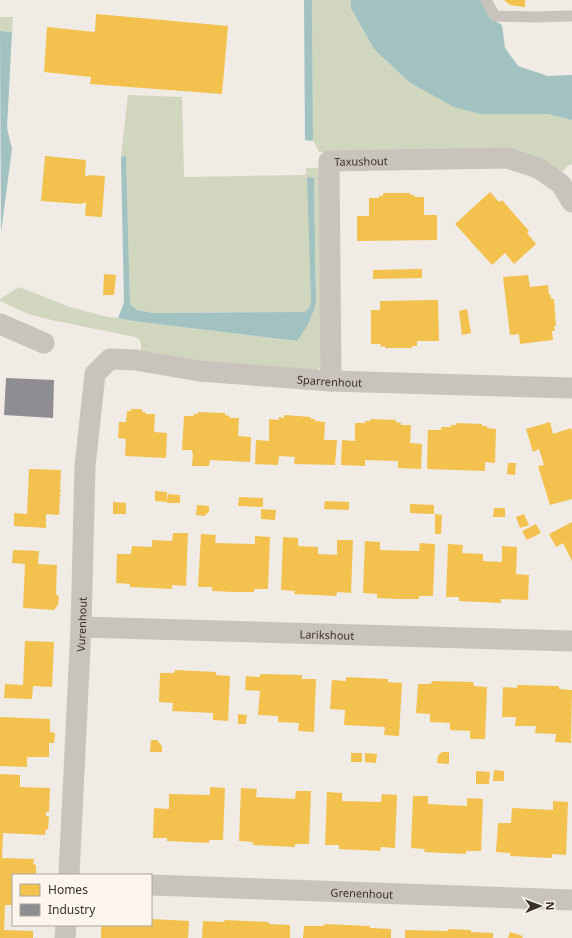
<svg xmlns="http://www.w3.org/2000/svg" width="572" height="938" viewBox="0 0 572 938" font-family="'Noto Sans',sans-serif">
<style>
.green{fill:#d1d6bf}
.water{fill:#a1c2c1}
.homes{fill:#f2c14e}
.industry{fill:#8d8d92}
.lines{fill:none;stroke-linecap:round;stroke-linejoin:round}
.lane{stroke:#c9c3be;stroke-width:11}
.street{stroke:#c9c3be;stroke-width:21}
.labels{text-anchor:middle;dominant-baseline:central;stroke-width:4;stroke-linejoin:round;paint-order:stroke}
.street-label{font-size:11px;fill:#3b302b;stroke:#fbf5ee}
</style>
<rect width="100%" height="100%" fill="#f0ebe5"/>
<!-- green -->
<path class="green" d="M 312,0 L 351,0 L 351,10 L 374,49 L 409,82 L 481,114 L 548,114 L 572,120 L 572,164 L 569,165 L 560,174 L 507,150 L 319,152 L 313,140 Z
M 0,17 L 13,17 L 12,32 L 0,31 Z
M 128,95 L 182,97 L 184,177 L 306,175 L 306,168 L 319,168 L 323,365 L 317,370 L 309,372 L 141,355 L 141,345 L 140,340 L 135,337 L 47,319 L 28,314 L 0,301 L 0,299 L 19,287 L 70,307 L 107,317 L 118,318 L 133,321 L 297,341 L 314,310 L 316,301 L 314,178 L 311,302 L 309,308 L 304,312 L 154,313 L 137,310 L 130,304 L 126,156 L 121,157 Z"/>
<!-- water -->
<path class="water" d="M 304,0 L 312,0 L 313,140 L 310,141 L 305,140 Z
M 351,0 L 481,0 L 489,17 L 502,25 L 505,48 L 518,66 L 548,76 L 572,75 L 572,120 L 548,114 L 481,114 L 454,107 L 409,82 L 374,49 L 351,9 Z
M 0,31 L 12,32 L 7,128 L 12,149 L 1,232 Z
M 126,156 L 130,304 L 137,310 L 154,313 L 304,312 L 309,308 L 311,302 L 307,177 L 314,178 L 316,301 L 314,310 L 307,326 L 297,341 L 133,321 L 118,318 L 124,303 L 121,157 Z"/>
<!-- homes -->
<path class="homes" d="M 504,0 L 525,0 L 525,7 L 510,5 Z
M 96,14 L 228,26 L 222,94 L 90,84 L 91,77 L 44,72 L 47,27 L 95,32 Z
M 45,156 L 86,160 L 85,176 L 88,176 L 89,175 L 105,176 L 102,217 L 85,216 L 86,203 L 82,203 L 82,204 L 41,201 Z
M 490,192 L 499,202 L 502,200 L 529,231 L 527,233 L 536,244 L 514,264 L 505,253 L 492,265 L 455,224 Z
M 383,193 L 410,193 L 410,195 L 414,195 L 415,197 L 424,197 L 424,215 L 437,215 L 437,240 L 357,241 L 357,216 L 369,216 L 369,198 L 379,198 L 379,196 L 383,196 Z
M 422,269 L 422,278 L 373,279 L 373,270 Z
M 104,274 L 116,275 L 114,295 L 103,295 Z
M 528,275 L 530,287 L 548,285 L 549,295 L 551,295 L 551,299 L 554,299 L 556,326 L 554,326 L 555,331 L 552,331 L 553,340 L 520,344 L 519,334 L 510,335 L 503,277 Z
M 438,300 L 439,341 L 417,341 L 417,346 L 412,346 L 412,348 L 385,348 L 385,346 L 380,347 L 381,344 L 371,344 L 371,310 L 380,310 L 380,301 Z
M 467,309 L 471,333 L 462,335 L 459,311 Z
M 131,409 L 142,409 L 142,412 L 145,412 L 146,414 L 155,414 L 154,432 L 167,433 L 166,458 L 125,456 L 126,439 L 118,438 L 119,422 L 126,422 L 127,411 L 131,411 Z
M 198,412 L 225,413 L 225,415 L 230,416 L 229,418 L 239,418 L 238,436 L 251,437 L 250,462 L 210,460 L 209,466 L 192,466 L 193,453 L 192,453 L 192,450 L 182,450 L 184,416 L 194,416 L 193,414 L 198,414 Z
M 284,415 L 311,417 L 310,419 L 315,419 L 315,421 L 325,422 L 324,440 L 337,440 L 335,465 L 295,464 L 294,463 L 295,457 L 279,456 L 278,465 L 255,464 L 256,440 L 269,441 L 269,419 L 279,420 L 279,417 L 284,418 Z
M 370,419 L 396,420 L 396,422 L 401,423 L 401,425 L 411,425 L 410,443 L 422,444 L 421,469 L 398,468 L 398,461 L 365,460 L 365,466 L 341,465 L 342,440 L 355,441 L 355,423 L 365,423 L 365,421 L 370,421 Z
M 550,422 L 553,434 L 571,428 L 572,432 L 572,499 L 550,505 L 538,466 L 544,465 L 539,449 L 533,452 L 526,429 Z
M 456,423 L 482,424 L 482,426 L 487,426 L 487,428 L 496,429 L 495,463 L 485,462 L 485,471 L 427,469 L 428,430 L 441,430 L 441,427 L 451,427 L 451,425 L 456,425 Z
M 508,463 L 516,463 L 515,475 L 507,474 Z
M 29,469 L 61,470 L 60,489 L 61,491 L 60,491 L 60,495 L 61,495 L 61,496 L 60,496 L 59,515 L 46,514 L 46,528 L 14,526 L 14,513 L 27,514 Z
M 155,491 L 167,492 L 167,502 L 155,501 Z
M 168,494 L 180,495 L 180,503 L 167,503 Z
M 239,497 L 263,498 L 263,507 L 238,506 Z
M 325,501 L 349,502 L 349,510 L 324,509 Z
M 113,502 L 126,503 L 126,514 L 113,514 Z
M 410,504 L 434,505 L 434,514 L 410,513 Z
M 197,505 L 209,506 L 209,512 L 204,516 L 196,515 Z
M 494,508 L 505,508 L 505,517 L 493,517 Z
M 261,509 L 276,510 L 275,520 L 261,519 Z
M 435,514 L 442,515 L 441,534 L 435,534 Z
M 524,514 L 529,525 L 520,528 L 516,517 Z
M 572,522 L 572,561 L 563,543 L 556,547 L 549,534 Z
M 536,524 L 541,533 L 527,540 L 522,531 Z
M 173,533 L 188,533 L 186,586 L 172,585 L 172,589 L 130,587 L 130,584 L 116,583 L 117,554 L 131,554 L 132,546 L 152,547 L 152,540 L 172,541 Z
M 201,534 L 216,535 L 215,543 L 255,544 L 255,536 L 270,537 L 268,589 L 254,589 L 254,592 L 233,592 L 212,591 L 212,587 L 198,587 Z
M 283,537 L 298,538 L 298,546 L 318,547 L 318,554 L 337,555 L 337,540 L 353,540 L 351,593 L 337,592 L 336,596 L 316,595 L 294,594 L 295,591 L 281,590 Z
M 365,541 L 380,542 L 380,550 L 419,551 L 420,543 L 435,544 L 433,596 L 419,596 L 419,599 L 398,599 L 377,598 L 377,594 L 363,593 Z
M 448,544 L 463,545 L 462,553 L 483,554 L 483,561 L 502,562 L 502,546 L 517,547 L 516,574 L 529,575 L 528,600 L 501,599 L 501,603 L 459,601 L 459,597 L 446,597 Z
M 13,550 L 39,551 L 38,564 L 57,565 L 56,594 L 59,597 L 58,605 L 55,608 L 55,610 L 23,608 L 25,564 L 12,563 Z
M 25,641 L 54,642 L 52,687 L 33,686 L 32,699 L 4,698 L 5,684 L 23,685 Z
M 175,670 L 216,672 L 216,675 L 230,676 L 228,721 L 213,720 L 213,713 L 172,711 L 173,703 L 159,702 L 160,673 L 174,673 Z
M 260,674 L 302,675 L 302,679 L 316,679 L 314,732 L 298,731 L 299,723 L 278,722 L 278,716 L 258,715 L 260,691 L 245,690 L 246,676 L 260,677 Z
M 346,677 L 388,679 L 388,682 L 402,683 L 399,736 L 384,735 L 385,727 L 344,725 L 345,710 L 330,709 L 332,680 L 346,681 Z
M 432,681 L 473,682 L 474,686 L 487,687 L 485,739 L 470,739 L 470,731 L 450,730 L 450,723 L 430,722 L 430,714 L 416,713 L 418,684 L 431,684 Z
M 517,685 L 559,686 L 559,689 L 572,690 L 571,743 L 555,742 L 556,734 L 535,733 L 536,726 L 515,726 L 516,717 L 502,717 L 503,687 L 517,688 Z
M 238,714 L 247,715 L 246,724 L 238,724 Z
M 0,717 L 50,719 L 50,732 L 55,733 L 55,736 L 54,743 L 49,743 L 49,757 L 27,757 L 27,767 L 0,766 Z
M 151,740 L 157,740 L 162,746 L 162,752 L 150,752 Z
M 442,752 L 449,752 L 449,764 L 437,763 L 438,756 Z
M 351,753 L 362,753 L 362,762 L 351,762 Z
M 365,753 L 377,754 L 376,763 L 365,762 Z
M 494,770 L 504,771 L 504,781 L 493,781 Z
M 476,771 L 490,772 L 489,784 L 476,784 Z
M 0,774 L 20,775 L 20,787 L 50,788 L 49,812 L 46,812 L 46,816 L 49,816 L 48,830 L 46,829 L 45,835 L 3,833 L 2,858 L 34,859 L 33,864 L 36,865 L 36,875 L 13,875 L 13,905 L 5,905 L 4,930 L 33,931 L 33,938 L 0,938 Z
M 210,787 L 225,788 L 223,840 L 209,840 L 209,843 L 167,841 L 167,838 L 153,838 L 154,808 L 169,809 L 169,794 L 210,795 Z
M 241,788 L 257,789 L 256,797 L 295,799 L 296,791 L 311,791 L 309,844 L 295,844 L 295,847 L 253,845 L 253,842 L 239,841 Z
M 327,792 L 342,793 L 342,801 L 381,802 L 382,794 L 397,795 L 395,848 L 381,847 L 380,851 L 339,849 L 339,845 L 325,845 Z
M 413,796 L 428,796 L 428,804 L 447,805 L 467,806 L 467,798 L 483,799 L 481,851 L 466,851 L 466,854 L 424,852 L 425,849 L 411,848 Z
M 553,801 L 568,802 L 566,855 L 552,854 L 552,858 L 510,856 L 510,853 L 496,852 L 498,823 L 511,823 L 512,808 L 553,810 Z
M 151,919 L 189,921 L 188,938 L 101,938 L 101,925 L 151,925 Z
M 225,920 L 269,922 L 269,924 L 290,925 L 290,938 L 202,938 L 203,921 L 224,922 Z
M 323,924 L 370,926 L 370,928 L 391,929 L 391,938 L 303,938 L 304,926 L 325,926 Z
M 448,929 L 471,930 L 471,932 L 493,933 L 493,938 L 405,938 L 405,930 L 448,931 Z
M 510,932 L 523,936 L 522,938 L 508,938 Z"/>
<!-- industry -->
<path class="industry" d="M 6,378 L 54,380 L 53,418 L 4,415 Z"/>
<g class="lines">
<!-- lane -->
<path class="lane" d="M 486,0 L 495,16 L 534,17 L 572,16"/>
<!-- street -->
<g class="street">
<path d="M 0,324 L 44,343"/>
<path id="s1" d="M 331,381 L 329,161 L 507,158 L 538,168 L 561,184 L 572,202"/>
<path id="s2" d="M 81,627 L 572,641"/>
<path id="s3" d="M 69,875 L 81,627 L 85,466 L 95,374 L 110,359 L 135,360 L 199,371 L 331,381 L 572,388"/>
<path id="s4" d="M 151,885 L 572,900"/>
<path d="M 65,938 L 66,925"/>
</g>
</g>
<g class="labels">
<!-- street labels -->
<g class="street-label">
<text stroke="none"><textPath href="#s1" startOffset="252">Taxushout</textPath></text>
<text stroke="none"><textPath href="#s3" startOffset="744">Sparrenhout</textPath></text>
<text stroke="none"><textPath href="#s3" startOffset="251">Vurenhout</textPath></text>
<text stroke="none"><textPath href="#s2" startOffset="246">Larikshout</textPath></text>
<text stroke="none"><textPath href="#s4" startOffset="211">Grenenhout</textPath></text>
</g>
</g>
<!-- legend -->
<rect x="12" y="874" width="140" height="52" fill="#fbf5ee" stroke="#aea6a0"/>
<rect x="20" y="884" width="20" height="12" fill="#f2c14e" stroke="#aea6a0"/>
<text x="48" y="894" font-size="12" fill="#3b302b">Homes</text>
<rect x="20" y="904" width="20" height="12" fill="#8d8d92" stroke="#aea6a0"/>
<text x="48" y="914" font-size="12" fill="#3b302b">Industry</text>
<!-- north arrow -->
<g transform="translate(540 906) rotate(89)" stroke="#fbf5ee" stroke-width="3" paint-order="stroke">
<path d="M0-3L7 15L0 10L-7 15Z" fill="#3b302b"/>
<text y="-6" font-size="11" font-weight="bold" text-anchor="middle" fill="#3b302b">N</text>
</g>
</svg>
